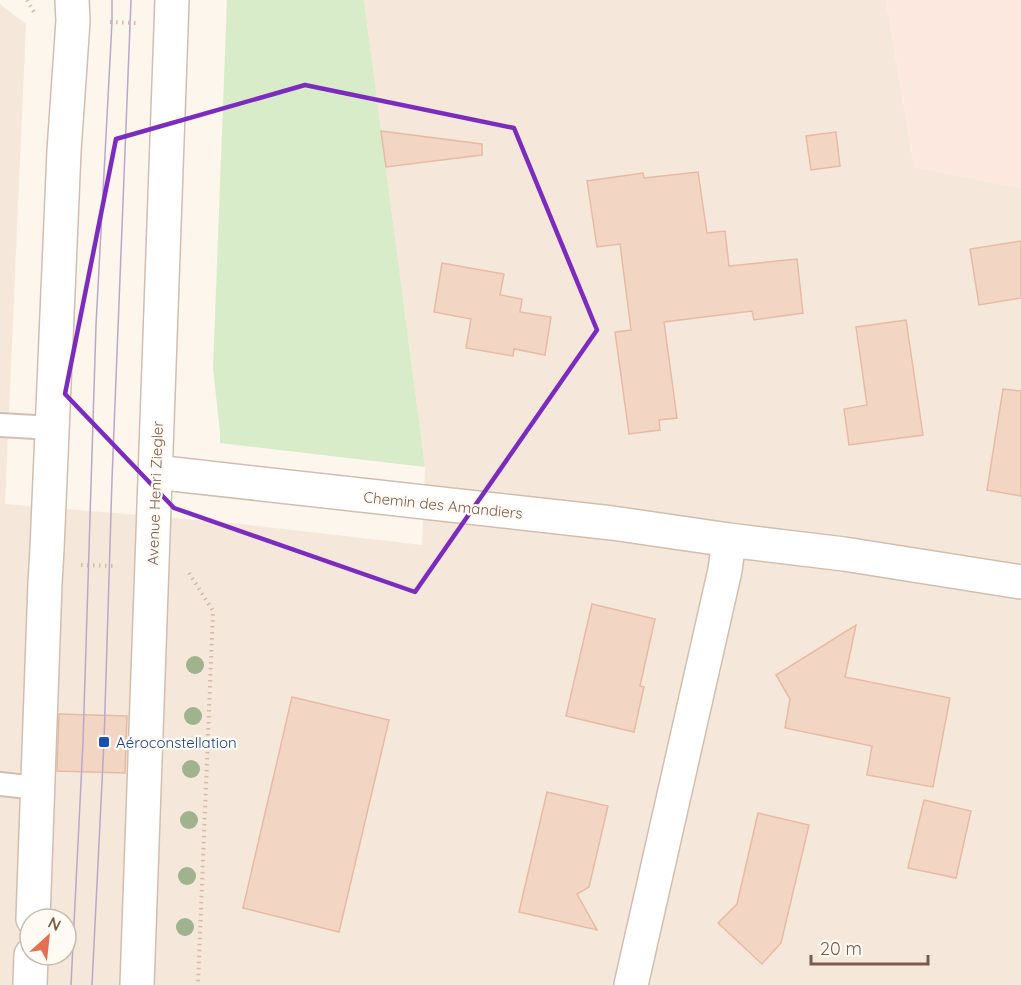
<svg xmlns="http://www.w3.org/2000/svg" width="1021" height="985" viewBox="0 0 1021 985" font-family="Quicksand,sans-serif">
<style>
.residential{fill:#f5e8da;fill-rule:evenodd}
.commercial{fill:#fde8e0}
.green{fill:#d8ecc9}
.building{fill:#f3d5c3;stroke:#e6bba3;stroke-width:1.5}
.lines{fill:none;stroke-linecap:round;stroke-linejoin:round}
.service-casing{stroke:#d1beb0;stroke-width:26}
.minor-casing{stroke:#d1beb0;stroke-width:36}
.path{stroke:#d9b8a5;stroke-width:4;stroke-dasharray:1.5 4.5;stroke-linecap:butt}
.service{stroke:#fff;stroke-width:22}
.minor{stroke:#fff;stroke-width:33}
.tram{stroke:#b9a8c9;stroke-width:1.5}
.tree{fill:#a0b28e}
.marked{fill:none;stroke:#7b2cbf;stroke-width:4.5;stroke-linejoin:round}
.transit-dot{fill:#1a4fb4;stroke:#fffaf3;stroke-width:2}
.labels{text-anchor:middle;dominant-baseline:central;stroke-width:4.5;stroke-linejoin:round;paint-order:stroke}
.street-label{font-size:15px;fill:#7a5c4d;stroke:#fffaf3}
.transit-label{font-size:15px;fill:#164399;stroke:#fffaf3;text-anchor:start}
</style>
<rect width="100%" height="100%" fill="#fdf6ec"/>
<!-- residential -->
<path class="residential" d="M 364,0 L 886,0 L 914,167 L 1021,188 L 1021,985 L 0,985 L 0,4 L 26,24 L 5,504 L 223,522 L 422,545 L 425,467 ZM 30,919 L 66,919 L 66,955 L 30,955 Z"/>
<!-- commercial -->
<path class="commercial" d="M 886,0 L 1021,0 L 1021,188 L 914,167 Z"/>
<!-- green -->
<path class="green" d="M 227,0 L 364,0 L 425,467 L 220,443 L 220,432 L 213,369 Z"/>
<!-- building -->
<path class="building" d="M 381,131 L 482,144 L 482,155 L 386,167 Z
M 836,132 L 840,166 L 811,170 L 806,136 Z
M 698,172 L 707,233 L 725,231 L 729,266 L 797,259 L 803,313 L 754,320 L 752,311 L 664,322 L 677,418 L 659,420 L 660,430 L 629,434 L 615,332 L 631,330 L 620,244 L 597,247 L 587,181 L 643,173 L 644,178 Z
M 1021,241 L 1021,298 L 979,305 L 970,249 Z
M 442,263 L 504,274 L 500,295 L 522,299 L 520,312 L 551,317 L 545,355 L 514,349 L 513,356 L 466,348 L 471,319 L 434,312 Z
M 906,320 L 923,435 L 849,445 L 844,409 L 867,405 L 856,327 Z
M 1003,389 L 1021,391 L 1021,496 L 987,490 Z
M 592,604 L 655,619 L 640,686 L 644,687 L 634,732 L 566,716 Z
M 856,625 L 845,677 L 950,698 L 933,787 L 867,775 L 872,746 L 785,728 L 790,699 L 776,675 Z
M 292,697 L 389,720 L 339,932 L 243,908 Z
M 59,714 L 127,716 L 125,773 L 57,771 Z
M 547,792 L 608,806 L 589,887 L 577,894 L 597,930 L 519,912 Z
M 924,800 L 971,811 L 956,878 L 908,868 Z
M 758,813 L 809,825 L 781,943 L 762,964 L 718,923 L 737,904 Z"/>
<g class="lines">
<!-- service casing -->
<g class="service-casing">
<path id="service" d="M 0,425 L 53,428
M 0,784 L 37,788"/>
</g>
<!-- minor casing -->
<g class="minor-casing">
<path id="minor" d="M 155,472 L 612,523 L 729,540 L 844,554 L 1021,582
M 33,919 L 45,583 L 47,549 L 64,151 L 73,21 L 72,0
M 30,985 L 31,955
M 137,985 L 172,0
M 631,985 L 725,570 L 729,540"/>
</g>
<!-- path -->
<path class="path" d="M 27,0 L 34,12
M 110,22 L 136,23
M 81,565 L 116,566
M 189,573 L 213,611 L 198,985"/>
<!-- service -->
<use href="#service" class="service"/>
<!-- minor -->
<use href="#minor" class="minor"/>
<!-- tram -->
<path class="tram" d="M 71,985 L 83,742 L 96,325 L 112,22 L 112,0
M 92,985 L 104,742 L 112,480 L 131,0"/>
</g>
<!-- trees -->
<g class="tree">
<circle cx="195" cy="665" r="9"/>
<circle cx="193" cy="716" r="9"/>
<circle cx="191" cy="769" r="9"/>
<circle cx="189" cy="820" r="9"/>
<circle cx="187" cy="876" r="9"/>
<circle cx="185" cy="927" r="9"/>
</g>
<!-- marked area -->
<path class="marked" d="M 305,85 L 514,128 L 597,330 L 415,592 L 174,508 L 65,394 L 116,139 Z"/>
<!-- markers -->
<rect class="transit-dot" x="98" y="736" width="12" height="12" rx="3"/>
<g class="labels">
<!-- street labels -->
<g class="street-label">
<text transform="translate(155 493) rotate(-88)">Avenue Henri Ziegler</text>
<text transform="translate(443 505) rotate(6)">Chemin des Amandiers</text>
</g>
<!-- transit labels -->
<g class="transit-label">
<text x="116" y="742">Aéroconstellation</text>
</g>
</g>
<!-- north arrow -->
<g transform="translate(48 937) rotate(27)"><circle r="28" fill="#fffaf3" stroke="#cabbb1" stroke-width="1.5"/>
<path d="M0-4.5L10 22L0 15L-10 22Z" fill="#e76f51"/>
<text y="-9" font-size="16" font-weight="bold" text-anchor="middle" fill="#7a5c4d">N</text>
</g>
<!-- scale -->
<path d="M811 955v9h117v-9" fill="none" stroke="#7a5c4d" stroke-width="3"/>
<text x="820" y="955" font-size="18" fill="#7a5c4d" stroke="#fffaf3" stroke-width="4.5" paint-order="stroke">20 m</text>
</svg>
